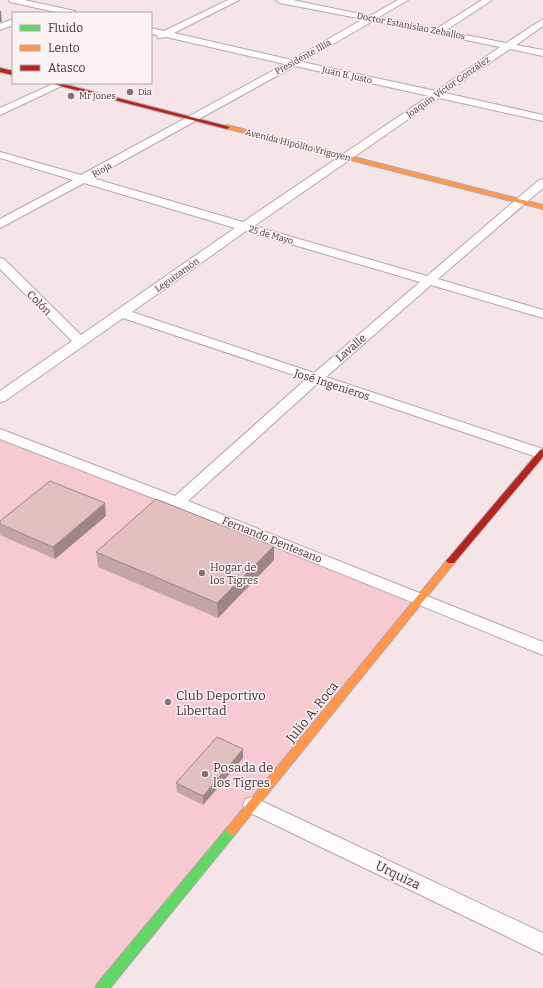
<svg xmlns="http://www.w3.org/2000/svg" width="543" height="988" viewBox="0 0 543 988" font-family="Bitter,serif">
<style>
.green{fill:#f7cad2}
.lines{fill:none;stroke-linecap:round;stroke-linejoin:round}
.street-casing{stroke:#b6a6a9;stroke-width:2}
.fast-casing{stroke:#b6a6a9;stroke-width:2}
.slow-casing{stroke:#b6a6a9;stroke-width:2}
.jam-casing{stroke:#b6a6a9;stroke-width:2}
.street{fill:#fefbfc;fill-rule:evenodd}
.fast{fill:#63d668;fill-rule:evenodd}
.slow{fill:#ff974d;fill-rule:evenodd}
.jam{fill:#b3261e;fill-rule:evenodd}
.wall{fill:#c2a5a4}
.shaded-wall{fill:#9e8686}
.building{fill:#e1c0bf;stroke:#9e8686}
.poi-dot{fill:#847275;stroke:#fbf2f3;stroke-width:1.5}
.labels{text-anchor:middle;dominant-baseline:central;stroke-width:3;stroke-linejoin:round;paint-order:stroke}
.far-street-label{font-size:9px;fill:#463437;stroke:#fbf2f3}
.far-poi-label{font-size:9px;fill:#463437;stroke:#fbf2f3;text-anchor:start}
.street-label{font-size:11px;fill:#463437;stroke:#fbf2f3}
.poi-label{font-size:11px;fill:#463437;stroke:#fbf2f3;text-anchor:start}
.near-poi-label{font-size:13px;fill:#463437;stroke:#fbf2f3;text-anchor:start}
.near-street-label{font-size:13px;fill:#463437;stroke:#fbf2f3}
</style>
<rect width="100%" height="100%" fill="#f6e5e8"/>
<!-- green -->
<path class="green" d="M 0,434 L 419,599 L 102,988 L 0,988 Z"/>
<g class="lines">
<!-- street casing -->
<g class="street-casing">
<path id="street" d="M 9,0 L 24,0 L 75,11 L 76,13 L 60,13 L 10,2 Z
M 228,0 L 239,0 L 174,33 L 292,60 L 363,19 L 280,3 L 276,0 L 293,0 L 370,16 L 398,0 L 408,0 L 379,17 L 436,29 L 482,0 L 492,0 L 445,31 L 506,43 L 543,19 L 543,26 L 516,45 L 543,50 L 543,56 L 510,49 L 445,93 L 543,115 L 543,121 L 439,98 L 254,226 L 427,276 L 539,180 L 543,179 L 543,188 L 438,279 L 543,310 L 543,318 L 431,285 L 326,377 L 543,449 L 543,459 L 318,383 L 188,501 L 543,642 L 543,655 L 171,505 L 0,439 L 0,429 L 175,496 L 306,379 L 123,318 L 5,401 L 0,402 L 0,391 L 72,341 L 0,269 L 0,258 L 4,259 L 81,335 L 235,228 L 84,183 L 0,228 L 0,219 L 73,180 L 0,158 L 0,152 L 81,175 L 285,64 L 166,37 L 158,38 L 157,35 L 151,34 L 151,28 L 164,31 ZM 373,21 L 500,47 L 436,91 L 302,62 ZM 295,66 L 429,96 L 243,222 L 92,178 ZM 246,231 L 420,282 L 314,373 L 132,312 Z
M 13,19 L 13,25 L 0,30 L 0,24 Z
M 55,83 L 68,83 L 0,115 L 0,108 Z
M 253,797 L 543,933 L 543,954 L 246,811 L 243,805 L 246,799 Z"/>
</g>
<!-- fast casing -->
<g class="fast-casing">
<path id="fast" d="M 232,825 L 236,827 L 238,830 L 236,833 L 110,988 L 95,988 L 97,984 L 228,827 Z"/>
</g>
<!-- slow casing -->
<g class="slow-casing">
<path id="slow" d="M 227,125 L 543,205 L 543,209 L 225,128 L 225,126 Z
M 451,558 L 454,559 L 456,561 L 454,563 L 236,833 L 232,835 L 228,833 L 226,830 L 228,827 L 448,559 Z"/>
</g>
<!-- jam casing -->
<g class="jam-casing">
<path id="jam" d="M 0,68 L 13,71 L 13,75 L 0,72 Z
M 49,83 L 59,83 L 230,127 L 227,129 Z
M 543,449 L 543,457 L 454,563 L 448,563 L 446,561 L 448,559 L 540,450 Z"/>
</g>
<!-- street -->
<use href="#street" class="street"/>
<!-- fast -->
<use href="#fast" class="fast"/>
<!-- slow -->
<use href="#slow" class="slow"/>
<!-- jam -->
<use href="#jam" class="jam"/>
</g>
<!-- wall -->
<path class="wall" d="M 106,516 L 55,559 L 0,535 L 0,521 Z
M 274,546 L 274,560 L 218,618 L 98,567 L 96,552 Z
M 243,758 L 203,805 L 177,792 L 176,783 Z"/>
<!-- shaded-wall -->
<path class="shaded-wall" d="M 0,11 L 1,11 L 2,22 L 0,22 Z
M 105,503 L 106,516 L 55,559 L 53,547 Z
M 274,546 L 274,560 L 218,618 L 217,603 Z
M 243,749 L 243,758 L 203,805 L 203,796 Z"/>
<!-- building -->
<path class="building" d="M 50,481 L 105,503 L 53,547 L 0,524 L 0,521 Z
M 156,499 L 274,546 L 217,603 L 96,552 Z
M 217,737 L 243,749 L 203,796 L 176,783 Z"/>
<!-- markers -->
<g class="poi-dot">
<circle cx="130" cy="92" r="4"/>
<circle cx="71" cy="96" r="4"/>
<circle cx="202" cy="573" r="4"/>
<circle cx="168" cy="702" r="4"/>
<circle cx="205" cy="774" r="4"/>
</g>
<g class="labels">
<!-- far-street labels -->
<g class="far-street-label">
<text transform="translate(411 26) rotate(11)">Doctor Estanislao Zeballos</text>
<text transform="translate(303 57) rotate(-29)">Presidente Illia</text>
<text transform="translate(347 75) rotate(13)">Juan B. Justo</text>
<text transform="translate(448 87) rotate(-35)">Joaquín Víctor González</text>
<text transform="translate(298 145) rotate(14)">Avenida Hipólito Yrigoyen</text>
<text transform="translate(102 170) rotate(-29)">Rioja</text>
<text transform="translate(271 235) rotate(16)">25 de Mayo</text>
<text transform="translate(177 275) rotate(-35)">Leguizamón</text>
</g>
<!-- far-poi labels -->
<g class="far-poi-label">
<text x="138" y="92">Dia</text>
<text x="79" y="96">Mr Jones</text>
</g>
<!-- street labels -->
<g class="street-label">
<text transform="translate(39 303) rotate(45)">Colón</text>
<text transform="translate(351 348) rotate(-41)">Lavalle</text>
<text transform="translate(332 385) rotate(18)">José Ingenieros</text>
<text transform="translate(272 540) rotate(22)">Fernando Dentesano</text>
</g>
<!-- poi labels -->
<g class="poi-label">
<text x="210" y="567">Hogar de<tspan x="210" dy="13">los Tigres</tspan></text>
</g>
<!-- near-poi labels -->
<g class="near-poi-label">
<text x="176" y="695">Club Deportivo<tspan x="176" dy="15">Libertad</tspan></text>
<text x="213" y="767">Posada de<tspan x="213" dy="15">los Tigres</tspan></text>
</g>
<!-- near-street labels -->
<g class="near-street-label">
<text transform="translate(312 712) rotate(-51)">Julio A. Roca</text>
<text transform="translate(398 875) rotate(26)">Urquiza</text>
</g>
</g>
<!-- legend -->
<rect x="12" y="12" width="140" height="72" fill="#fbf2f3" stroke="#b3a6a8"/>
<rect x="20" y="25" width="20" height="6" fill="#63d668" stroke="#b3a6a8"/>
<text x="48" y="32" font-size="12" fill="#463437">Fluido</text>
<rect x="20" y="45" width="20" height="6" fill="#ff974d" stroke="#b3a6a8"/>
<text x="48" y="52" font-size="12" fill="#463437">Lento</text>
<rect x="20" y="65" width="20" height="6" fill="#b3261e" stroke="#b3a6a8"/>
<text x="48" y="72" font-size="12" fill="#463437">Atasco</text>
</svg>
